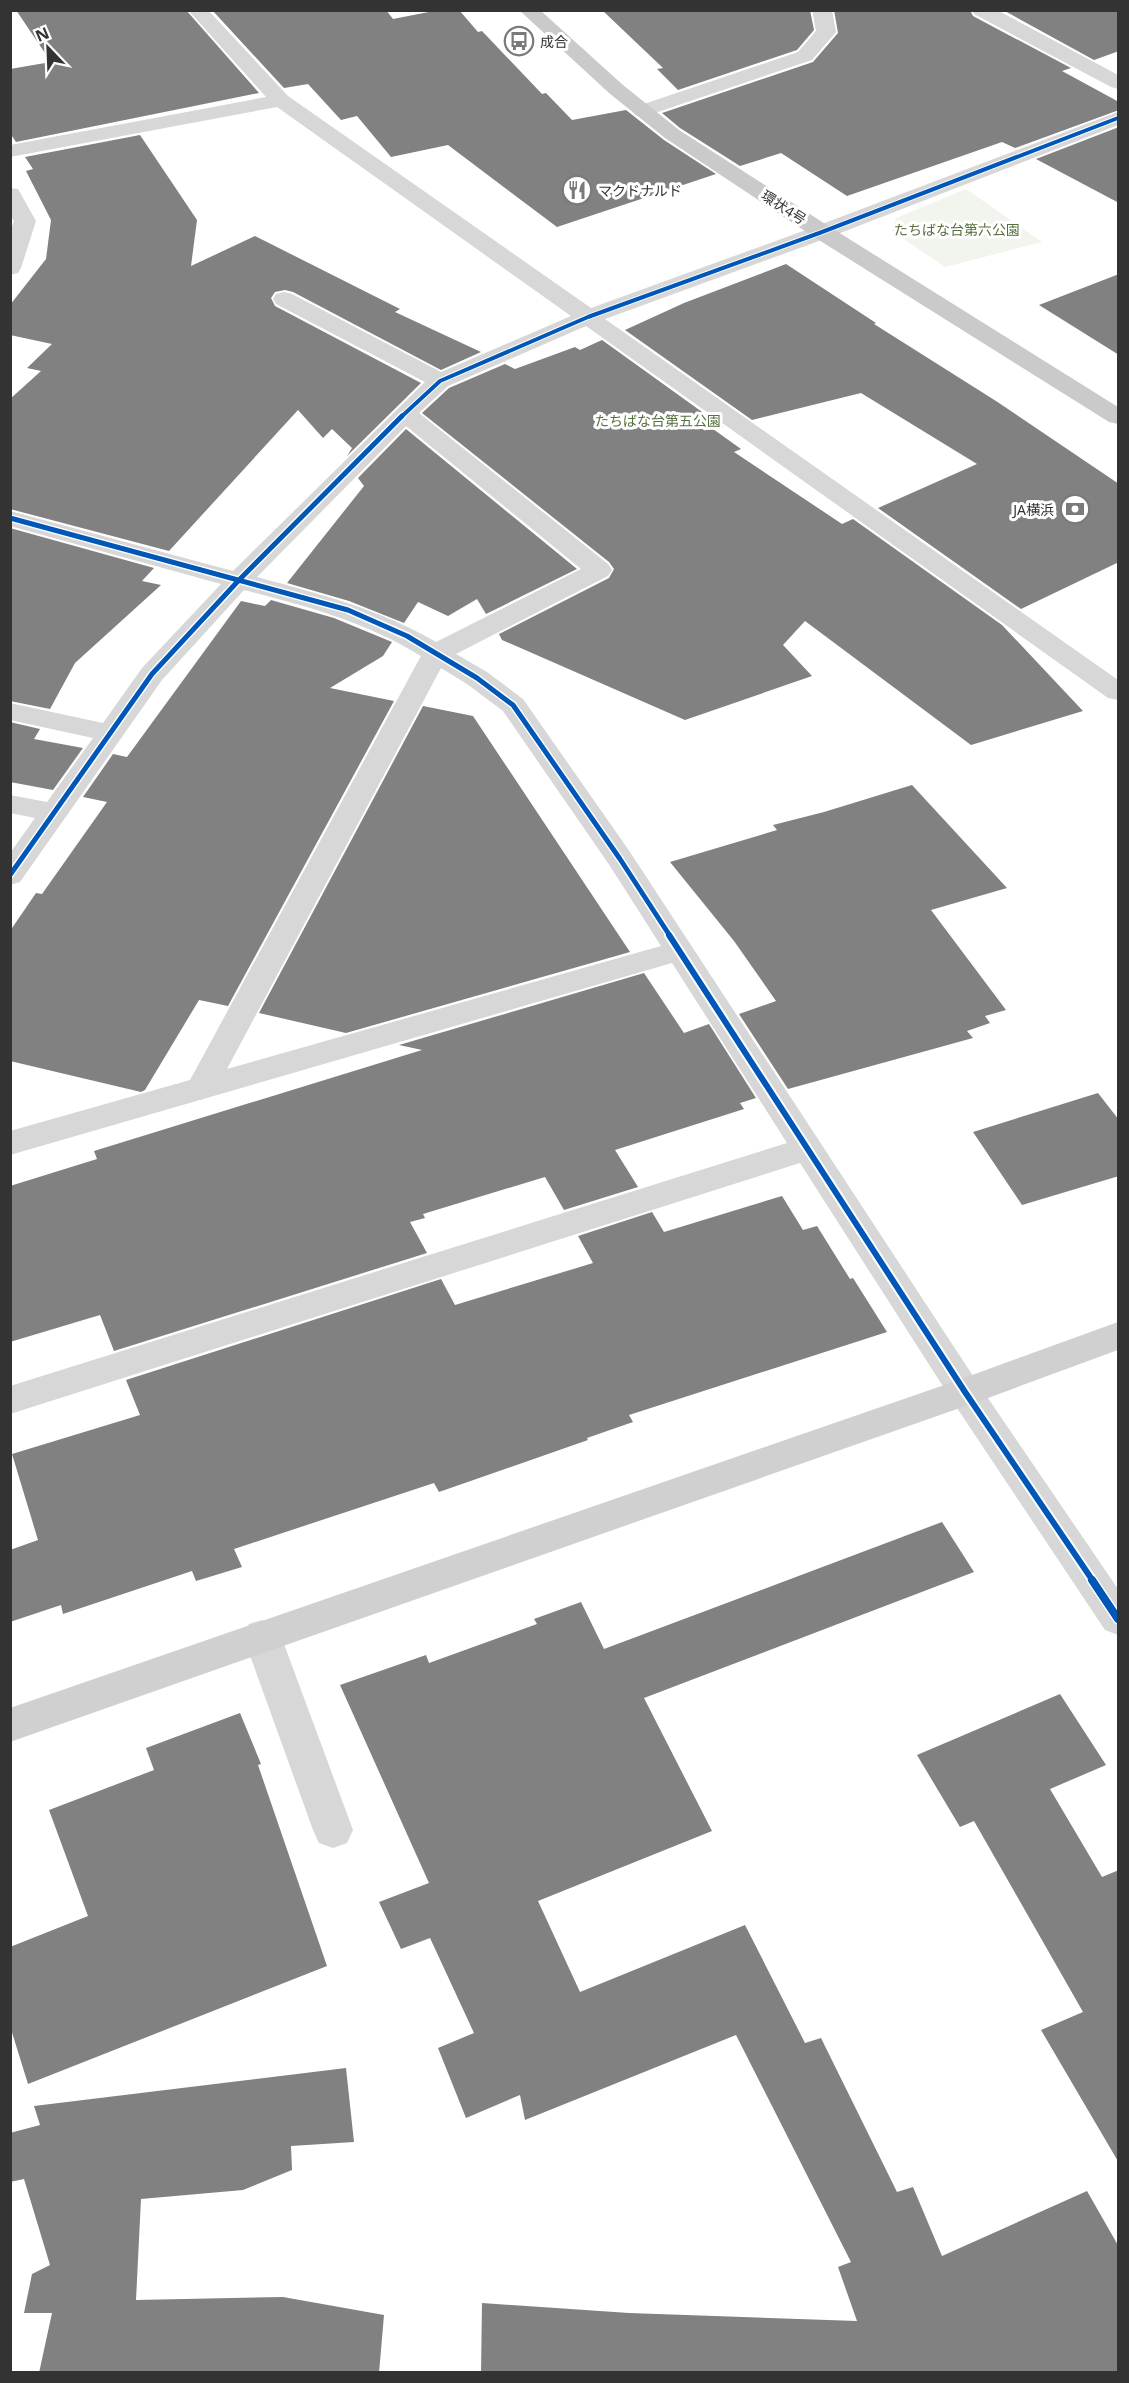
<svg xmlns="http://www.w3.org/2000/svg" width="1129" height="2383" viewBox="0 0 1129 2383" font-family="'Noto Sans','Noto Sans JP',sans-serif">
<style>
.green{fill:#f1f5ed}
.building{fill:#818181}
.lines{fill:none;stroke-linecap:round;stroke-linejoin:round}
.street{fill:#d7d7d7;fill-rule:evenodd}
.secondary{fill:#d0d0d0;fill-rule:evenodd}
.primary{fill:#cacaca;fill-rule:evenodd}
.cycleway-far3-casing{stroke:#fff;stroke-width:6}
.cycleway-far2-casing{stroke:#fff;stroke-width:8}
.cycleway-far1-casing{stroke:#fff;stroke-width:10}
.cycleway-casing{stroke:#fff;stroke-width:11}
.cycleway-far3{stroke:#0057b8;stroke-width:4}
.cycleway-far2{stroke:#0057b8;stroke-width:5}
.cycleway-far1{stroke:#0057b8;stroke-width:6}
.cycleway{stroke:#0057b8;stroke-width:8}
.labels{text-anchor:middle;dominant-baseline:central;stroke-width:6;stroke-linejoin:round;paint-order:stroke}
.far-poi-label{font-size:14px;fill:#333;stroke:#fff;text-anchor:start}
.far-street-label{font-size:14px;fill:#333;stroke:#fff}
.far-park-label{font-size:14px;fill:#56703f;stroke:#fff}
</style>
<rect width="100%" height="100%" fill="#fff"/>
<!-- green -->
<path class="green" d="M 966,189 L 1042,242 L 945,267 L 892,231 L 896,218 Z"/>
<!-- building -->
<path class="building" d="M 16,10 L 186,10 L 259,93 L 16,142 L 10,133 L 10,69 L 51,62 Z
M 212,10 L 386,10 L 393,19 L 439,10 L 459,10 L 478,32 L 482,31 L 542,94 L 546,93 L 572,120 L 626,110 L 664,140 L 716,174 L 557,227 L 448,145 L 391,157 L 357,116 L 341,120 L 308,84 L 284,88 Z
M 602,10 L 810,10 L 814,30 L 797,50 L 678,90 L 657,69 L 663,68 Z
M 834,10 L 970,10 L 973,16 L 1071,68 L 1062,71 L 1119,102 L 1119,110 L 1015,148 L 1002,142 L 847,196 L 781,153 L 740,166 L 680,128 L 662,113 L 813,62 L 838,33 Z
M 1003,10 L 1119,10 L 1119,51 L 1094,60 Z
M 1119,127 L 1119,203 L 1036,159 Z
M 140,135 L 197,220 L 191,266 L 255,236 L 400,309 L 395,312 L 481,352 L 441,370 L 293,292 L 285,290 L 275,292 L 271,298 L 275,306 L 421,383 L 347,456 L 352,448 L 332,429 L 323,438 L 298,410 L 169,551 L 10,509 L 10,399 L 41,371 L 27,368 L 52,344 L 10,335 L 10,305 L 46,259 L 51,220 L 26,171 L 33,169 L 25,157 Z
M 786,264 L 876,323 L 874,324 L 996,401 L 1119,484 L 1119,562 L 1021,609 L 878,508 L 977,464 L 861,393 L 752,420 L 625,330 L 684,303 Z
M 1119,274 L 1119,355 L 1039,305 Z
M 602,340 L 723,427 L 713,429 L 741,449 L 734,452 L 842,524 L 853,519 L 1002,625 L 1083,711 L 971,745 L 805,621 L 783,645 L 812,676 L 685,720 L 502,640 L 499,634 L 609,578 L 614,569 L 609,562 L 422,413 L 449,388 L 505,364 L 515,369 L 575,347 L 580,350 Z
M 406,429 L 577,569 L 486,614 L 477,599 L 448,616 L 418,602 L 404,623 L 349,601 L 287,583 L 364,486 L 358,478 Z
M 10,528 L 154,568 L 142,581 L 161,585 L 75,663 L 50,709 L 10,701 Z
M 271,600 L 334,618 L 392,642 L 383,656 L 330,688 L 394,701 L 228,1006 L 199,1000 L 145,1090 L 141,1092 L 10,1061 L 10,931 L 36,893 L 42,894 L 107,802 L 83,797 L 113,754 L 127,757 L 241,601 L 265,606 Z
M 423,706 L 473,716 L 630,952 L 346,1033 L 259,1013 Z
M 10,722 L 40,729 L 34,739 L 83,748 L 53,790 L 10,782 Z
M 912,785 L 1007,888 L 931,910 L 1006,1010 L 985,1016 L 990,1023 L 967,1031 L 973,1038 L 788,1089 L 739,1014 L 776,1001 L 734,941 L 670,862 L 777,830 L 773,825 L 824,812 Z
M 644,973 L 684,1033 L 709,1024 L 756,1098 L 740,1103 L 744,1109 L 615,1150 L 638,1187 L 564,1210 L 545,1177 L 423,1214 L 425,1218 L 410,1222 L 427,1253 L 114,1351 L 100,1315 L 10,1342 L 10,1186 L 97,1159 L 94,1151 L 422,1050 L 399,1045 Z
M 1098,1093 L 1119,1120 L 1119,1176 L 1022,1205 L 973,1132 Z
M 782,1196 L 803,1230 L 817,1226 L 850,1279 L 853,1278 L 887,1332 L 629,1415 L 633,1422 L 587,1438 L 588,1440 L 439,1492 L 434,1483 L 234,1549 L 242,1567 L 196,1581 L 192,1571 L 63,1614 L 61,1605 L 10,1622 L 10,1550 L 38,1540 L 12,1454 L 140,1415 L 126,1380 L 441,1279 L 455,1305 L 593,1263 L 578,1236 L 652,1212 L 664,1232 Z
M 942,1522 L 974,1572 L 644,1698 L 712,1831 L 538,1901 L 580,1992 L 745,1925 L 805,2043 L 821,2038 L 897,2192 L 913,2187 L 942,2256 L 1087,2191 L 1119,2247 L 1119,2373 L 481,2373 L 482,2303 L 629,2313 L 857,2321 L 838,2267 L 851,2262 L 736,2035 L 525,2120 L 520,2095 L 466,2118 L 438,2048 L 474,2033 L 430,1938 L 401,1949 L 379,1902 L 429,1883 L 340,1685 L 426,1655 L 429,1663 L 537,1624 L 534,1619 L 581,1602 L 604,1649 Z
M 1060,1694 L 1106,1765 L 1050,1789 L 1102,1877 L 1119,1870 L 1119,2163 L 1041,2030 L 1083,2012 L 974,1821 L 960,1827 L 917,1755 Z
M 240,1713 L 261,1764 L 258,1765 L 327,1966 L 28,2084 L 10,2026 L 10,1947 L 88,1916 L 49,1810 L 154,1770 L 146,1748 Z
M 346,2068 L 354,2142 L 291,2146 L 292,2170 L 243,2190 L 141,2199 L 136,2300 L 283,2297 L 384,2315 L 379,2373 L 39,2373 L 52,2313 L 24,2313 L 32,2274 L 50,2265 L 24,2179 L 10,2182 L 10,2133 L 40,2125 L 34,2106 Z"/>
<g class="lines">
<!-- street -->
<path class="street" d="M 188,10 L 208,10 L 288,96 L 591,308 L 814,227 L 1118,112 L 1118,125 L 830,237 L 605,319 L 1118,680 L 1118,700 L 1108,698 L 586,326 L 448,386 L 419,413 L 608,564 L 612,570 L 608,576 L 456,654 L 487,672 L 523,699 L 630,852 L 977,1382 L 1118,1589 L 1118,1635 L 1105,1630 L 953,1402 L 800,1163 L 10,1414 L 10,1386 L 787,1143 L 672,963 L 10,1155 L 10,1131 L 190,1080 L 421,656 C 363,621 309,607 244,590 L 162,680 L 20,882 L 10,885 L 10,853 L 35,818 L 10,813 L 10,795 L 47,802 L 93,738 L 10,720 L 10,703 L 103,723 L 142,668 L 221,584 L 10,526 L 10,511 L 233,571 L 425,382 L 276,304 L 273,299 L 276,294 L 284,292 L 292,294 L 441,372 L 571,316 L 277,107 L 10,157 L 10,145 L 266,97 ZM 406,426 L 581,569 L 436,642 C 380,609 319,594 257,577 ZM 441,668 L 467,684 L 503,711 L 610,866 L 661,946 L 227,1069 Z
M 812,10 L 832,10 L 836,32 L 812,60 L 649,115 L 642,117 L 635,115 L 632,111 L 635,107 L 798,52 L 816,31 Z
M 972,10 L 997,10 L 1118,75 L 1118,89 L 1111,87 L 974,14 Z
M 10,188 L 18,189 L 36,221 L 21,268 L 18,273 L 10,275 L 10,232 L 14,221 L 10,215 Z
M 262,1620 L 275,1624 L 281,1636 L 353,1830 L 347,1843 L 333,1848 L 319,1843 L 313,1830 L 243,1636 L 249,1624 Z"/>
<!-- secondary -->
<path class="secondary" d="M 1118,1322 L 1118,1350 L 977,1402 L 10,1742 L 10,1708 L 953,1382 Z"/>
<!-- primary -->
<path class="primary" d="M 519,10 L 540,10 L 623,85 L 679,130 L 830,227 L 1118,407 L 1118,424 L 1109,422 L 814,237 L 665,138 L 609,93 Z"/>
<!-- cycleway-far3 casing -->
<g class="cycleway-far3-casing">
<path id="cycleway-far3" d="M 400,418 L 440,381 L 588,317 L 822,232 L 1118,118"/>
</g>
<!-- cycleway-far2 casing -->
<g class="cycleway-far2-casing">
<path id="cycleway-far2" d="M 10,518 L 348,610 L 407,636 L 477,678 L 513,705 L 620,859 L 670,936
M 10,875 L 152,674 L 239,580 L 402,416"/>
</g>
<!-- cycleway-far1 casing -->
<g class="cycleway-far1-casing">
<path id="cycleway-far1" d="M 669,935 L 965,1392 L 1093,1581"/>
</g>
<!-- cycleway casing -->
<g class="cycleway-casing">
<path id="cycleway" d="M 1092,1580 L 1118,1619"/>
</g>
<!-- cycleway-far3 -->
<use href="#cycleway-far3" class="cycleway-far3"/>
<!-- cycleway-far2 -->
<use href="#cycleway-far2" class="cycleway-far2"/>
<!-- cycleway-far1 -->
<use href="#cycleway-far1" class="cycleway-far1"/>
<!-- cycleway -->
<use href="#cycleway" class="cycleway"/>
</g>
<!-- icons -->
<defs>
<g id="bus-ring" transform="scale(1.5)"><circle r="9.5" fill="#fff" stroke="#7a7a7a" stroke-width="1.5"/><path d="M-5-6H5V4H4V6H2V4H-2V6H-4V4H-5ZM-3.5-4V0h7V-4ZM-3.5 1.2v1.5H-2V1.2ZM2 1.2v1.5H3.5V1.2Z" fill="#7a7a7a"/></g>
<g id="restaurant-ring" transform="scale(1.5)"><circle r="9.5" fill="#fff" stroke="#7a7a7a" stroke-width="1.5"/><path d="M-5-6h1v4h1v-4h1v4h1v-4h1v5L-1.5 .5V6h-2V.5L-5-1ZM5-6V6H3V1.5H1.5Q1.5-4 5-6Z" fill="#7a7a7a"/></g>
<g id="bank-ring" transform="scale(1.5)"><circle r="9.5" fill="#fff" stroke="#7a7a7a" stroke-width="1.5"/><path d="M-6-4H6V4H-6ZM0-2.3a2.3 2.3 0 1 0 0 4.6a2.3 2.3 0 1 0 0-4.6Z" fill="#7a7a7a"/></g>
</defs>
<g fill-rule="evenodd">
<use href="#bus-ring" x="519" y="41"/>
<use href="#restaurant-ring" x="577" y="190"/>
<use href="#bank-ring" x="1075" y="509"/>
</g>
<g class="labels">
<!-- far-poi labels -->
<g class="far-poi-label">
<text x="540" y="41">成合</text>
<text x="598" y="190">マクドナルド</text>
<text x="1054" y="509" text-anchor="end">JA横浜</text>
</g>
<!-- far-street labels -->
<g class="far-street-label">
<text transform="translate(784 207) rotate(33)">環状4号</text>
</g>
<!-- far-park labels -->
<g class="far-park-label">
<text x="957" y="229">たちばな台第六公園</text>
<text x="658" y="420">たちばな台第五公園</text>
</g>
</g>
<!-- border -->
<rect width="1129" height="2383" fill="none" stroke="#333333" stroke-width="24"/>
<!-- north arrow -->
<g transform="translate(48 48) rotate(337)" stroke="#ffffff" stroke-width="4.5" paint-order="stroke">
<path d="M0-4.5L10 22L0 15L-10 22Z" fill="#333333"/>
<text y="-9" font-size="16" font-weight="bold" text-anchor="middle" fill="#333333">N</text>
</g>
</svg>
